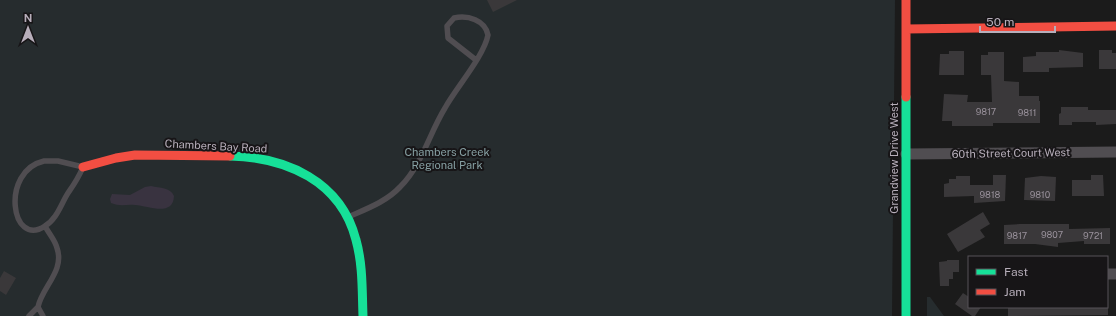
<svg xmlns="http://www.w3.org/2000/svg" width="1116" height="316" viewBox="0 0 1116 316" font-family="'Public Sans',sans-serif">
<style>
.green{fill:#262c2e}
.water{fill:#393340}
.building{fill:#3a383a}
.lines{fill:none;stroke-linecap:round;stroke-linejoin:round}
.lane{stroke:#504d51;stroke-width:5.5}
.street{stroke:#504d51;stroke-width:11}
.fast{stroke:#16e098;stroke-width:9}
.jam{stroke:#f24e42;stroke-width:9}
.labels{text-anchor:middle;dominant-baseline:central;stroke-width:4;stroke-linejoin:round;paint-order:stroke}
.number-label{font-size:9px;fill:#98909a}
.street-label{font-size:11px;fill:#b7aeba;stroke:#171517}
.park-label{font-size:11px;fill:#87a0a3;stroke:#171517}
</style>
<rect width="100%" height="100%" fill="#1b1b1b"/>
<!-- green -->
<path class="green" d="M 0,0 L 895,0 L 892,316 L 0,316 Z
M 927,297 L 930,297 L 944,316 L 927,316 Z"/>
<!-- water -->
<path class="water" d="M 151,186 C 160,188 170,187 174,196 C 173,217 149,206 135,205 C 126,204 121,207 111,203 L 110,199 L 112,194 L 130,195 L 145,187 Z"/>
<!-- building -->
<path class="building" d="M 487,0 L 517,0 L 493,12 Z
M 1059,50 L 1083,53 L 1083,67 L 1049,68 L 1049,72 L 1023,72 L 1023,57 L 1036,56 L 1036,52 L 1059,52 Z
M 1099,50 L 1112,50 L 1112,53 L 1116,53 L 1116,69 L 1099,69 Z
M 949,51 L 964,51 L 964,75 L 939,75 L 940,54 L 949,54 Z
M 988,52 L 1004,52 L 1004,81 L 1019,82 L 1019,96 L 1039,96 L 1039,101 L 1040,101 L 1040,123 L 993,123 L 993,126 L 952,126 L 952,121 L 942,121 L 944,94 L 968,95 L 967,102 L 992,102 L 991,75 L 981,75 L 981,55 L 988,55 Z
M 1061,107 L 1088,107 L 1088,110 L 1116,110 L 1116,124 L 1096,125 L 1096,122 L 1072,122 L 1072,125 L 1059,125 L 1059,114 L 1061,113 Z
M 993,175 L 1006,175 L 1005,201 L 974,203 L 974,196 L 944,197 L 944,184 L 949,183 L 949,179 L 956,179 L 956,176 L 970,176 L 970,185 L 993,185 Z
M 1091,175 L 1103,175 L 1104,196 L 1072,196 L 1072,180 L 1091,180 Z
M 1041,176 L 1056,177 L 1055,201 L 1024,200 L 1025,178 Z
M 983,212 L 990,224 L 980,230 L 985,237 L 958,252 L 947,234 Z
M 1020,224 L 1069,224 L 1069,229 L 1110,228 L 1110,244 L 1084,244 L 1084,241 L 1058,243 L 1058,247 L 1035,244 L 1004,244 L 1004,225 Z
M 947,260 L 959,260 L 959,272 L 953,272 L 953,279 L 949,279 L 949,286 L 940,286 L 939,262 L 947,261 Z
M 4,271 L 16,278 L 6,295 L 0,291 L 0,278 Z
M 963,293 L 969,297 L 969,307 L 981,307 L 975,316 L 972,316 L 955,304 Z
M 1008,307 L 1108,307 L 1108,315 L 1008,316 Z"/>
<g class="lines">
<!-- lane -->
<path class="lane" d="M 44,161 L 58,161 L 83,167 C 78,179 75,183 68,193 C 61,204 57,219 45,226 C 11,249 0,171 44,161 Z
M 348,217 C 366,209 386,202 400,187 C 422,165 429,134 445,108 C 456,88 484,56 488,35 C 485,20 468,15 454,18 L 447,26 L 448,38 L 476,60
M 29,316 L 38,307
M 43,316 L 38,307 C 42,287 65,271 57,248 C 55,240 49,234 45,226"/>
<!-- street -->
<path class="street" d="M 906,154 L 1116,152
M 1107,274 L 1116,274"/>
<!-- fast -->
<path class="fast" d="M 906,97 L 906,316
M 230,156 C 286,157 341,181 356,240 C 363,265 362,291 363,316"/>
<!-- jam -->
<path class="jam" d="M 906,0 L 906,97
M 906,29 L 1116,26
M 83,167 L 116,158 L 135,155 L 230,156"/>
</g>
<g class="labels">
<!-- number labels -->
<g class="number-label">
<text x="986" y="111">9817</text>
<text x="1027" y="112">9811</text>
<text x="990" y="194">9818</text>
<text x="1040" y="194">9810</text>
<text x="1052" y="234">9807</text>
<text x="1017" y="235">9817</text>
<text x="1093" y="235">9721</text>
</g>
<!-- street labels -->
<g class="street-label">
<text transform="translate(216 146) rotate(3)">Chambers Bay Road</text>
<text transform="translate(1011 153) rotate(-1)">60th Street Court West</text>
<text transform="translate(894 158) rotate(-90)">Grandview Drive West</text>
</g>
<!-- park labels -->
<g class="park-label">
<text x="447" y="152">Chambers Creek<tspan x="447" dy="13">Regional Park</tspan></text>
</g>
</g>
<!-- legend -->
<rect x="968" y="256" width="140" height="52" fill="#171517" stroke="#575258"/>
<rect x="976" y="269" width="20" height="6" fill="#16e098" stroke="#575258"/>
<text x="1004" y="276" font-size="12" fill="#b7aeba">Fast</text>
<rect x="976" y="289" width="20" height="6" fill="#f24e42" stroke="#575258"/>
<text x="1004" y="296" font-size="12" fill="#b7aeba">Jam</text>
<!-- north arrow -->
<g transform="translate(28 28)" stroke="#171517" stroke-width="3" paint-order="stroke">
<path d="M0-3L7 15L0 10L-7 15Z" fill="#b7aeba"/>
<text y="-6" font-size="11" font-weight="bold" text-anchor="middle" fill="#b7aeba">N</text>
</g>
<!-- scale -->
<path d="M980 26v6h75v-6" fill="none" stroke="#b7aeba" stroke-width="2"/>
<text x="986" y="26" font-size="12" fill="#b7aeba" stroke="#171517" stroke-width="3" paint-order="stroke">50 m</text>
</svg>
